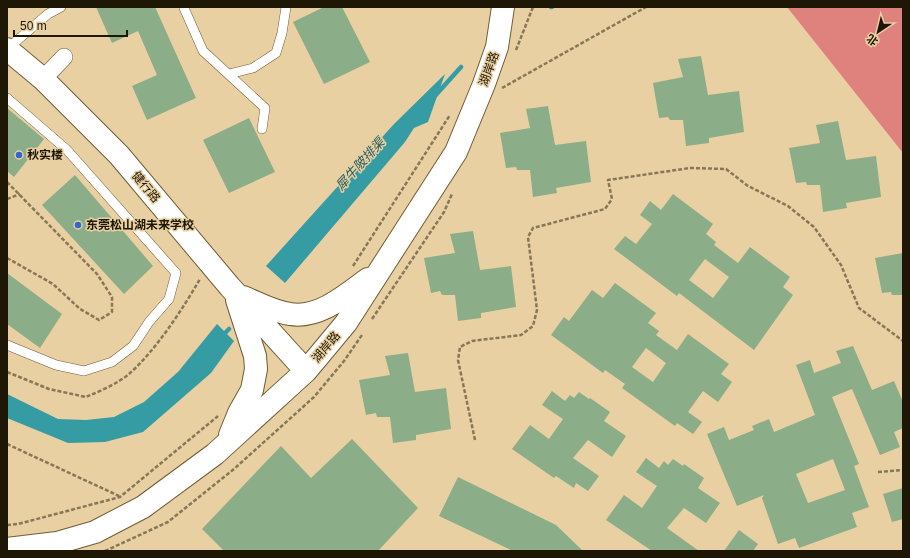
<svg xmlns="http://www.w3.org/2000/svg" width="910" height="558" viewBox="0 0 910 558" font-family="Arial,'Noto Sans SC',sans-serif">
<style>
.forest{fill:#df827e}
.water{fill:#359ca4}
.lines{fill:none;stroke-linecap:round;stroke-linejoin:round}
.stream{stroke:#359ca4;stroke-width:4.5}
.building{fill:#8bad88;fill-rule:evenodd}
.lane-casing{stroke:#715c33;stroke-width:10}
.street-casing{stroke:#715c33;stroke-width:18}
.secondary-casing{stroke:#715c33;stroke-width:24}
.path{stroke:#877758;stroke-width:2.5;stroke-dasharray:4 2;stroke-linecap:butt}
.lane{stroke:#fff;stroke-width:9}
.street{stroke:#fff;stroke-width:17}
.secondary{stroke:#fff;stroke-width:22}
.poi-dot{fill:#3266d5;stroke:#e8d0a3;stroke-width:1.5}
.labels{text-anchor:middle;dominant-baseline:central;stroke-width:3;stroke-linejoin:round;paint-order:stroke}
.street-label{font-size:12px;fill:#1f1706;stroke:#e8d0a3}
.poi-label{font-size:12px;font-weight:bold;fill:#1f1706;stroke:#e8d0a3;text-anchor:start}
.water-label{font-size:13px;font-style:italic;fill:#235b5f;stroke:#e8d0a3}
</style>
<rect width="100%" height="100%" fill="#e8d0a3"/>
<!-- forest -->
<path class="forest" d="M 787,7 L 903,7 L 903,153 Z"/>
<!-- water -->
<path class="water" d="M 445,74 L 428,122 L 414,128 L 405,142 L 285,283 L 266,266 L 394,124 Z
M 217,324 L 234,341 L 211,373 L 143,432 L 105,442 L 68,443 L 7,418 L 7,394 L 58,419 L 86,420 L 114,417 L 144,402 L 178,372 Z"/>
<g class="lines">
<!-- stream -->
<path class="stream" d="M 551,7 L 552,7
M 434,97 L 461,67
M 222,336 L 229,329"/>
</g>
<!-- building -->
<path class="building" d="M 96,7 L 155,7 L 196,98 L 147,120 L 132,86 L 157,75 L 138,31 L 112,43 Z
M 324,7 L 342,7 L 370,62 L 324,84 L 293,22 Z
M 701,56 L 708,95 L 739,91 L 744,132 L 709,138 L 709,143 L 686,146 L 683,120 L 670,120 L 668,117 L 659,118 L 653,83 L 683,77 L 678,59 Z
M 548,106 L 555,145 L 586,141 L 591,182 L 556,188 L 557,193 L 533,197 L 530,170 L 517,170 L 516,167 L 506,168 L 500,133 L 530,128 L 526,109 Z
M 7,108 L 44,139 L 14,177 L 7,171 Z
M 249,118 L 275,172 L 229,193 L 203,140 Z
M 838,121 L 846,160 L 876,156 L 881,197 L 846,203 L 847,208 L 823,212 L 820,185 L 807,185 L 806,182 L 796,183 L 789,148 L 820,143 L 816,125 Z
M 75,175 L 153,266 L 124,294 L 42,205 Z
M 673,194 L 713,224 L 706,234 L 716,242 L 714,245 L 738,263 L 750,247 L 790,277 L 783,287 L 793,295 L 754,350 L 679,293 L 677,296 L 614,249 L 625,236 L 636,244 L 652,224 L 640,215 L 650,201 L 661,210 ZM 705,259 L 729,277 L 713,298 L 689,280 Z
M 473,231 L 480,270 L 511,266 L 516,307 L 481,313 L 481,318 L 458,321 L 455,295 L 442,295 L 440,291 L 431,293 L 424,258 L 455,253 L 450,234 Z
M 903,253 L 903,295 L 892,295 L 891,292 L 882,293 L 875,258 Z
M 7,273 L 62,314 L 40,348 L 7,324 Z
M 615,283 L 656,313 L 648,323 L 659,331 L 656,335 L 677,350 L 688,334 L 729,364 L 721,374 L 732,382 L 718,402 L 703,391 L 688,412 L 702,422 L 693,434 L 677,423 L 675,426 L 622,388 L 625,384 L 605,370 L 603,373 L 551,335 L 564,317 L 569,321 L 592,290 L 603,298 ZM 646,348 L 666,363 L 653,382 L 632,367 Z
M 853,346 L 872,390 L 894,381 L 903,402 L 903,428 L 894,432 L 900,447 L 880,455 L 852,389 L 832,397 L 859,464 L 854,466 L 869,507 L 852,513 L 857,527 L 799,548 L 795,538 L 778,544 L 762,498 L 764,495 L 737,506 L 707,434 L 724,427 L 729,440 L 754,430 L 752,426 L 769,419 L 774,432 L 815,415 L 796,365 L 810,360 L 814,373 L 841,363 L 836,351 ZM 833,459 L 845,490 L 808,503 L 796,474 Z
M 408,353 L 415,392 L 446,388 L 451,429 L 416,435 L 416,440 L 393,443 L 390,417 L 377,417 L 376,413 L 366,415 L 359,380 L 390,375 L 385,356 Z
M 552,391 L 565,401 L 570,395 L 574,398 L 579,392 L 589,399 L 590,398 L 610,412 L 604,421 L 626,436 L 612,457 L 588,440 L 573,458 L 599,476 L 588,491 L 576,483 L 574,488 L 556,476 L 554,478 L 512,449 L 530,425 L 549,439 L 563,419 L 542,405 Z
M 352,439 L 418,508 L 378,551 L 224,551 L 202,529 L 281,446 L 311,478 Z
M 646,458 L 659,468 L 664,461 L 668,465 L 673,459 L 683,466 L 684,464 L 704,478 L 698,488 L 720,503 L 706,523 L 684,508 L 667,528 L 699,551 L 652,551 L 606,520 L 624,495 L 642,508 L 657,486 L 636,472 Z
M 458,477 L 556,525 L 583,551 L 513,551 L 439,516 Z
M 903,488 L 903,519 L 892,522 L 883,494 Z
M 739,530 L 758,544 L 753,551 L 724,551 Z"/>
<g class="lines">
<!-- lane casing -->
<g class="lane-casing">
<path id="lane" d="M 184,8 L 203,51 L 265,108 L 262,129
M 7,49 L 48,14 L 61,7
M 229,74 L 253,68 L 276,53 L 282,33 L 286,7
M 7,98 L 67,150 L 176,273 L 169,299 L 149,322 L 133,346 L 112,362 L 84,371 L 56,365 L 7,345"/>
</g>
<!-- street casing -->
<g class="street-casing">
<path id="street" d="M 43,79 L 64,57"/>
</g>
<!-- secondary casing -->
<g class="secondary-casing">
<path id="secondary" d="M 7,49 L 43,79 L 119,155 L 230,287 L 306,371
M 243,297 C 258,303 274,312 290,314 C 319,319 346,295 368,279
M 230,435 L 239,413 L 252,390 L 256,369 L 255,356 L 237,300
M 7,549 L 57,543 L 95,532 L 143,507 L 215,454 L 306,371 L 346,323 L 456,152 L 484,84 L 497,47 L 503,7"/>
</g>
<!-- path -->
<path class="path" d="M 516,50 L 533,7
M 502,88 L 646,7
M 7,182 L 97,274 L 112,297 L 112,312 L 99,320 L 80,309 L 53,284 L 7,258
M 7,199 L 20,194
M 353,266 L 450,115
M 372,319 L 444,212 L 452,194
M 7,372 L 49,389 L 86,397 C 100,391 117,384 129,374 C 156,350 182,310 200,279
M 475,440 L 458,360 L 460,347 L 472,341 L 521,335 L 533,326 L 537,310 L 528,237 L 533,228 L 605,209 L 612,199 L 608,180 L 690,168 L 726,169 L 748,186 L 788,206 L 814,227 L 841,265 L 859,308 L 903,341
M 7,444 L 119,496
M 878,472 L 903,470
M 7,525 L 18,524 L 120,497 L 218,416
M 105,551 L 168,522 L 234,469 L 314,397 L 344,361 L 362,335"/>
<!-- lane -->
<use href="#lane" class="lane"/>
<!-- street -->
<use href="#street" class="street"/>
<!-- secondary -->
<use href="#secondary" class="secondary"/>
</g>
<!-- markers -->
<g class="poi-dot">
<circle cx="19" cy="155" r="4"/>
<circle cx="78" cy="225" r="4"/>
</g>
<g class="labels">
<!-- street labels -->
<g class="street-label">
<text transform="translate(489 69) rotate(-70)">湖岸路</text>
<text transform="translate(146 187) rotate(50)">健行路</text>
<text transform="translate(326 347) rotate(-50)">湖岸路</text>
</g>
<!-- poi labels -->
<g class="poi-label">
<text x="27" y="155">秋实楼</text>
<text x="86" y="225">东莞松山湖未来学校</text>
</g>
<!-- water labels -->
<g class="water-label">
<text transform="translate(360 164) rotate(-48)">犀牛陂排渠</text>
</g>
</g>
<!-- border -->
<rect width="910" height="558" fill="none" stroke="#1f1706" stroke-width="16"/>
<!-- north arrow -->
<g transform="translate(878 32) rotate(215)" stroke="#e8d0a3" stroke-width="3" paint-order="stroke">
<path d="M0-3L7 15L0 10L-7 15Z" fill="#1f1706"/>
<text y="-6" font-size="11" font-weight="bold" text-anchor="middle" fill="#1f1706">北</text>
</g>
<!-- scale -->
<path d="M14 30v6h113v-6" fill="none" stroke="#1f1706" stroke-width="2"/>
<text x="20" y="30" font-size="12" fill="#1f1706" stroke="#e8d0a3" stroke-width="3" paint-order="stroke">50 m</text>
</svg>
